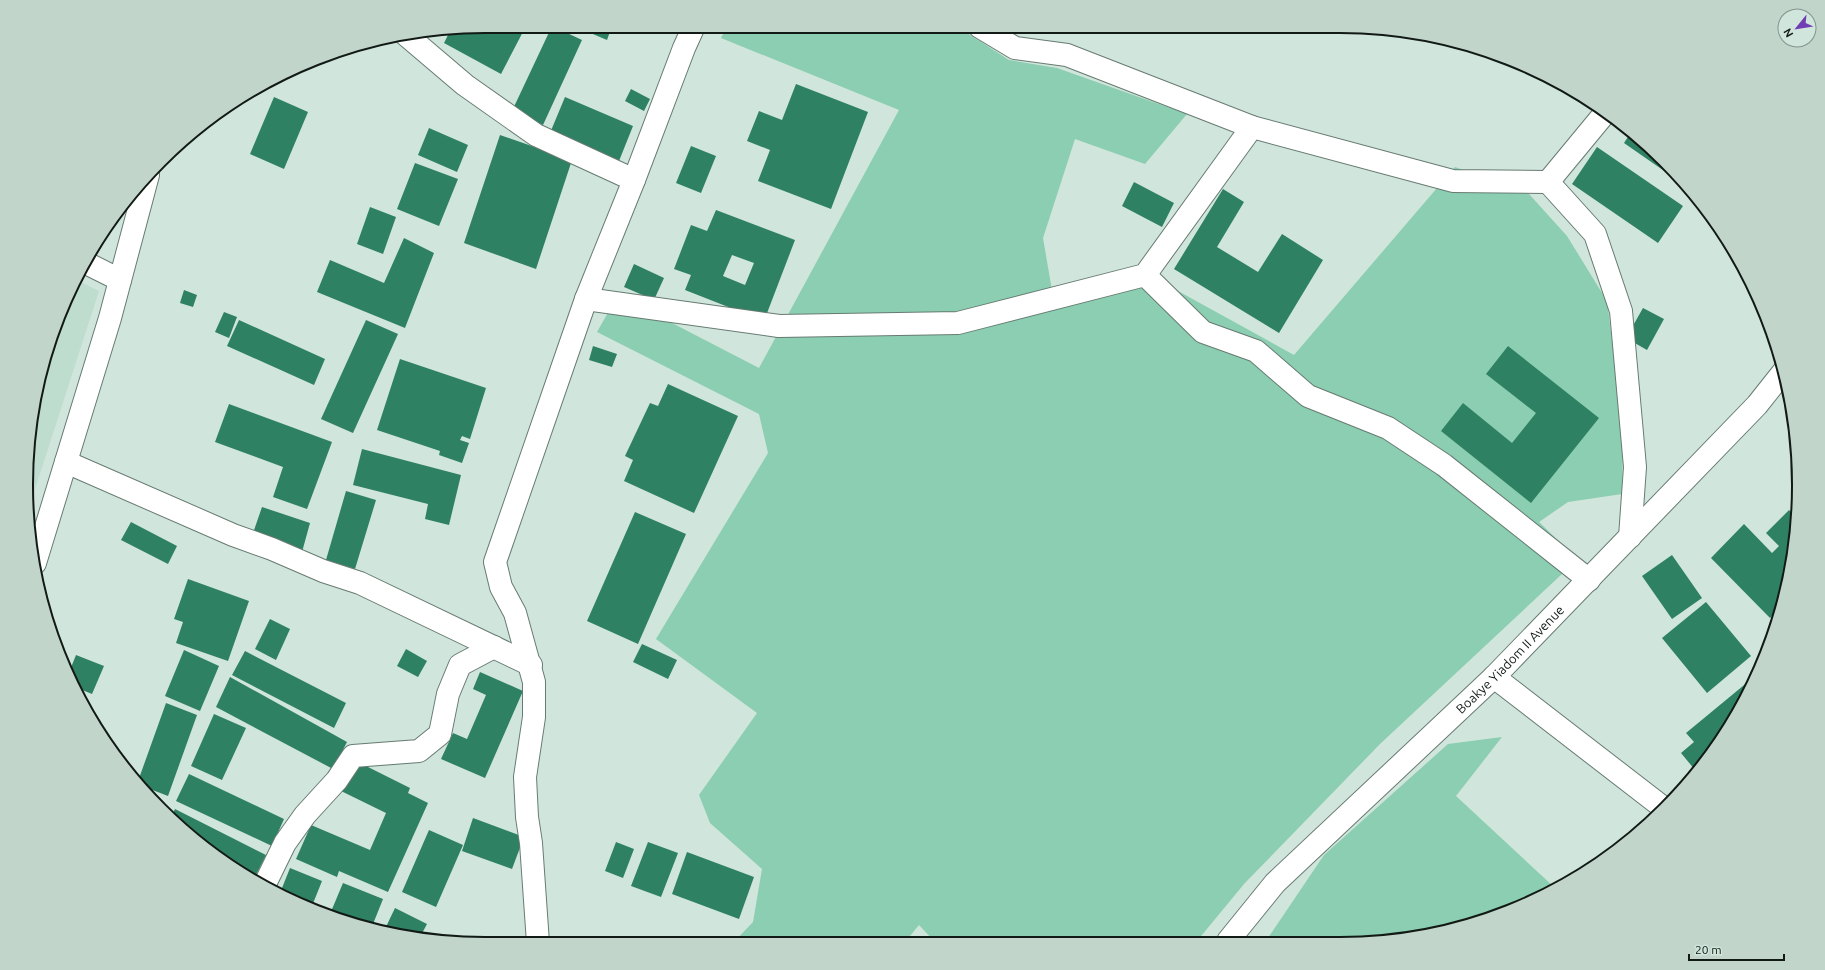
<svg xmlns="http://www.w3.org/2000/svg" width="1825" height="970" viewBox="0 0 1825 970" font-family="Ubuntu,sans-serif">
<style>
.built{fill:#bfddcf}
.green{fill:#8bceb1}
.building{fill:#2e8163;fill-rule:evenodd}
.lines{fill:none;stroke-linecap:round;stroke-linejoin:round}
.minor-casing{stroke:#677b72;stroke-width:24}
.minor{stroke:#fff;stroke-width:22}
.labels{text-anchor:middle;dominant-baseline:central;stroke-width:3;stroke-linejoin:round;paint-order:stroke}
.street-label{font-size:13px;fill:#121a16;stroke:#d0e5db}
.rim{fill:none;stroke:#121a16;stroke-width:2}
</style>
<rect width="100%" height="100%" fill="#d0e5db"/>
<!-- built -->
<path class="built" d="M 77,280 L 99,291 L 27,514 L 27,455 L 42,366 L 61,309 Z"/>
<!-- green -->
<path class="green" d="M 727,26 L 958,27 L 1009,60 L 1057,68 L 1187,114 L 1145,164 L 1075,139 L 1043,238 L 1054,302 L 1158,280 L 1294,355 L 1455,167 L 1529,194 L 1567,236 L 1607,301 L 1623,428 L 1622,494 L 1568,502 L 1539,522 L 1566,548 L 1562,574 L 1380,744 L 1244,884 L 1197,941 L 935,942 L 919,925 L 905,942 L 734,942 L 753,922 L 762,869 L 710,823 L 699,795 L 757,713 L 656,639 L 768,453 L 759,414 L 597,332 L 618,295 L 759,368 L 899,110 L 721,38 Z
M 1502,737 L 1456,796 L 1554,887 L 1488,920 L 1400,940 L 1266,941 L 1324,855 L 1448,744 Z"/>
<!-- building -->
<path class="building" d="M 485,26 L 526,26 L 501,74 L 444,43 L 451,29 Z
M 552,26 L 582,40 L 543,125 L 512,111 Z
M 574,26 L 612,26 L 607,40 Z
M 796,84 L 868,112 L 831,209 L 758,181 L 770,150 L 747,141 L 759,111 L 782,120 Z
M 631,89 L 650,99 L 644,111 L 625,101 Z
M 274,97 L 308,112 L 284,169 L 250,154 Z
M 565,97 L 633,126 L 619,161 L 550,133 Z
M 429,128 L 468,145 L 457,172 L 418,155 Z
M 1631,132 L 1642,140 L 1683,184 L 1624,143 Z
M 500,135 L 572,160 L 536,269 L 464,243 Z
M 691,146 L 716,156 L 701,193 L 676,183 Z
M 1597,147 L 1683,206 L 1658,243 L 1572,184 Z
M 415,163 L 458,179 L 439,226 L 397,209 Z
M 1134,182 L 1174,203 L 1162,227 L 1122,206 Z
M 1223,189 L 1244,202 L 1217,247 L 1258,272 L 1282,234 L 1323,260 L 1279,333 L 1174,269 Z
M 370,207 L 396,217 L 383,254 L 357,244 Z
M 716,210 L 795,240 L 764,321 L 685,290 L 691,275 L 674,269 L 691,225 L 707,231 ZM 732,255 L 754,263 L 745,285 L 723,276 Z
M 404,238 L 434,253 L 405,328 L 317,292 L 330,260 L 384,283 Z
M 634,264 L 664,278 L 654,300 L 624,287 Z
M 184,290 L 197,295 L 193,307 L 180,303 Z
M 1643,308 L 1664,319 L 1647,350 L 1626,338 Z
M 224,312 L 237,317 L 229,338 L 215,332 Z
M 239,320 L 325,359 L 314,385 L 227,346 Z
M 366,320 L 398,334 L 353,433 L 321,419 Z
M 593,346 L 617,354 L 612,367 L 589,360 Z
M 1508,346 L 1599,418 L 1531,503 L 1441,431 L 1463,403 L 1512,443 L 1536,413 L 1486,374 Z
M 400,359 L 486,388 L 470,439 L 462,436 L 460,440 L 469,443 L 462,463 L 439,455 L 440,451 L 377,430 Z
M 668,384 L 738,416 L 694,513 L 624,481 L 633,460 L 625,456 L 650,403 L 658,406 Z
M 229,404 L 332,442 L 307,509 L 273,497 L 283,467 L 215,442 Z
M 362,449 L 461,475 L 449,525 L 425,519 L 428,504 L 353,485 Z
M 346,491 L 376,500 L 355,569 L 326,560 Z
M 262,507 L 310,523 L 302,552 L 252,536 Z
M 1789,510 L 1796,517 L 1795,545 L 1781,607 L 1770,618 L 1711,558 L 1744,524 L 1772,553 L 1779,546 L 1766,533 Z
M 635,512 L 686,534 L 638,644 L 587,621 Z
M 131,522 L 177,546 L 168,564 L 121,540 Z
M 1672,555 L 1702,598 L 1672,619 L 1642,576 Z
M 188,579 L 249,601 L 228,661 L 176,643 L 183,622 L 174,619 Z
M 1706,602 L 1751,656 L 1707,693 L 1662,638 Z
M 270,619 L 290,629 L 276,660 L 255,649 Z
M 642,644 L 677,660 L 668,679 L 633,662 Z
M 406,649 L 427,661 L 418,677 L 397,666 Z
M 184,650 L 219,666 L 200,711 L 165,696 Z
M 245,651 L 346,703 L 334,728 L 232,675 Z
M 76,655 L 104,666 L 92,694 L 75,687 L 68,675 Z
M 480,672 L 523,691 L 485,778 L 441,759 L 453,733 L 467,739 L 486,695 L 473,689 Z
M 1755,676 L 1738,714 L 1695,770 L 1681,753 L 1694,742 L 1686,733 Z
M 230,677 L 347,742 L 333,769 L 216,707 Z
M 166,703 L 197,715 L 168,796 L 137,784 Z
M 214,714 L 246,728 L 222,780 L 191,766 Z
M 356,761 L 410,788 L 408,793 L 428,803 L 388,892 L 339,871 L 337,877 L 296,859 L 311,825 L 370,850 L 386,813 L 341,791 Z
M 189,774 L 284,819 L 272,846 L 176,801 Z
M 175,809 L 266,855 L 253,881 L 205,849 L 171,817 Z
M 473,818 L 524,837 L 512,869 L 462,851 Z
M 429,830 L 463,845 L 436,907 L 402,892 Z
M 616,842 L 634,849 L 623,878 L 605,871 Z
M 648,842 L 678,853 L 661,897 L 631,886 Z
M 687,852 L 754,877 L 739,919 L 672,894 Z
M 290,868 L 322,881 L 312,906 L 280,893 Z
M 343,883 L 383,899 L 371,929 L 330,914 Z
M 395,908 L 427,924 L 420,937 L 384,931 Z"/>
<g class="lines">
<!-- minor casing -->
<g class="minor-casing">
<g id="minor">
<path d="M 405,34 L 465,85 L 536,135 L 634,180"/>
<path d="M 1252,127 L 1453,181 L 1548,182 L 1605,113"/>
<path d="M 1548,182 L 1595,234 L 1621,311 L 1635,467 L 1630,537"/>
<path d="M 86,263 L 120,280"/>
<path d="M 1145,275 L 1203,332 L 1256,351 L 1308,396 L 1388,428 L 1444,465 L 1589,580"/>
<path d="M 586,299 L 779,326 L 958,323 L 1145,275 L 1252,127 L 1067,55 L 1015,48 L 980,27"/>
<path d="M 66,462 L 233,535 L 272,549 L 323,571 L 360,583 L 531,665"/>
<path d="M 35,563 L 110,318 L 148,175"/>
<path d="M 1494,677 L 1665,809"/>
<path d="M 264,886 L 285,843 L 305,815 L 337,780 L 353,756 L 419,751 L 440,734 L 448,694 L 460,665 L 494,647"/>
<path id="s1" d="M 1228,941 L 1275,883 L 1494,677 L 1757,405 L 1784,371"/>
<path d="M 538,943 L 531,843 L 527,817 L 525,777 L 534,717 L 534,682 L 515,613 L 501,587 L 495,562 L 586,299 L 634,180 L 684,48 L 694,26"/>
</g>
</g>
<!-- minor -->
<use href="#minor" class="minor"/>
</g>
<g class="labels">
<!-- street labels -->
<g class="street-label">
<text stroke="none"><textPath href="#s1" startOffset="399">Boakye Yiadom II Avenue</textPath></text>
</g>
</g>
<!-- crop -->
<path d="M0 0H1825V970H0ZM485 33H1340A452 452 0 0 1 1792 485V485A452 452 0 0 1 1340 937H485A452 452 0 0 1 33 485V485A452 452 0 0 1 485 33Z" fill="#c1d5cb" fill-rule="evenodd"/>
<path class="rim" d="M485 33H1340A452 452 0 0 1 1792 485V485A452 452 0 0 1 1340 937H485A452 452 0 0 1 33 485V485A452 452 0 0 1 485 33Z"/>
<!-- north arrow -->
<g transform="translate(1797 28) rotate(240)"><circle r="19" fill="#d0e5db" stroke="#84948c"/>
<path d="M0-3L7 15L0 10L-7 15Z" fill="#713db4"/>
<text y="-6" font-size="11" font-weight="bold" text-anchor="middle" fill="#121a16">N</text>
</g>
<!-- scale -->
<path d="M1689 954v6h95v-6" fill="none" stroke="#121a16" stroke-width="2"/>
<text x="1695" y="954" font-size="12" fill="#121a16" stroke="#d0e5db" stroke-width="3" paint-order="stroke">20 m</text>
</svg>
